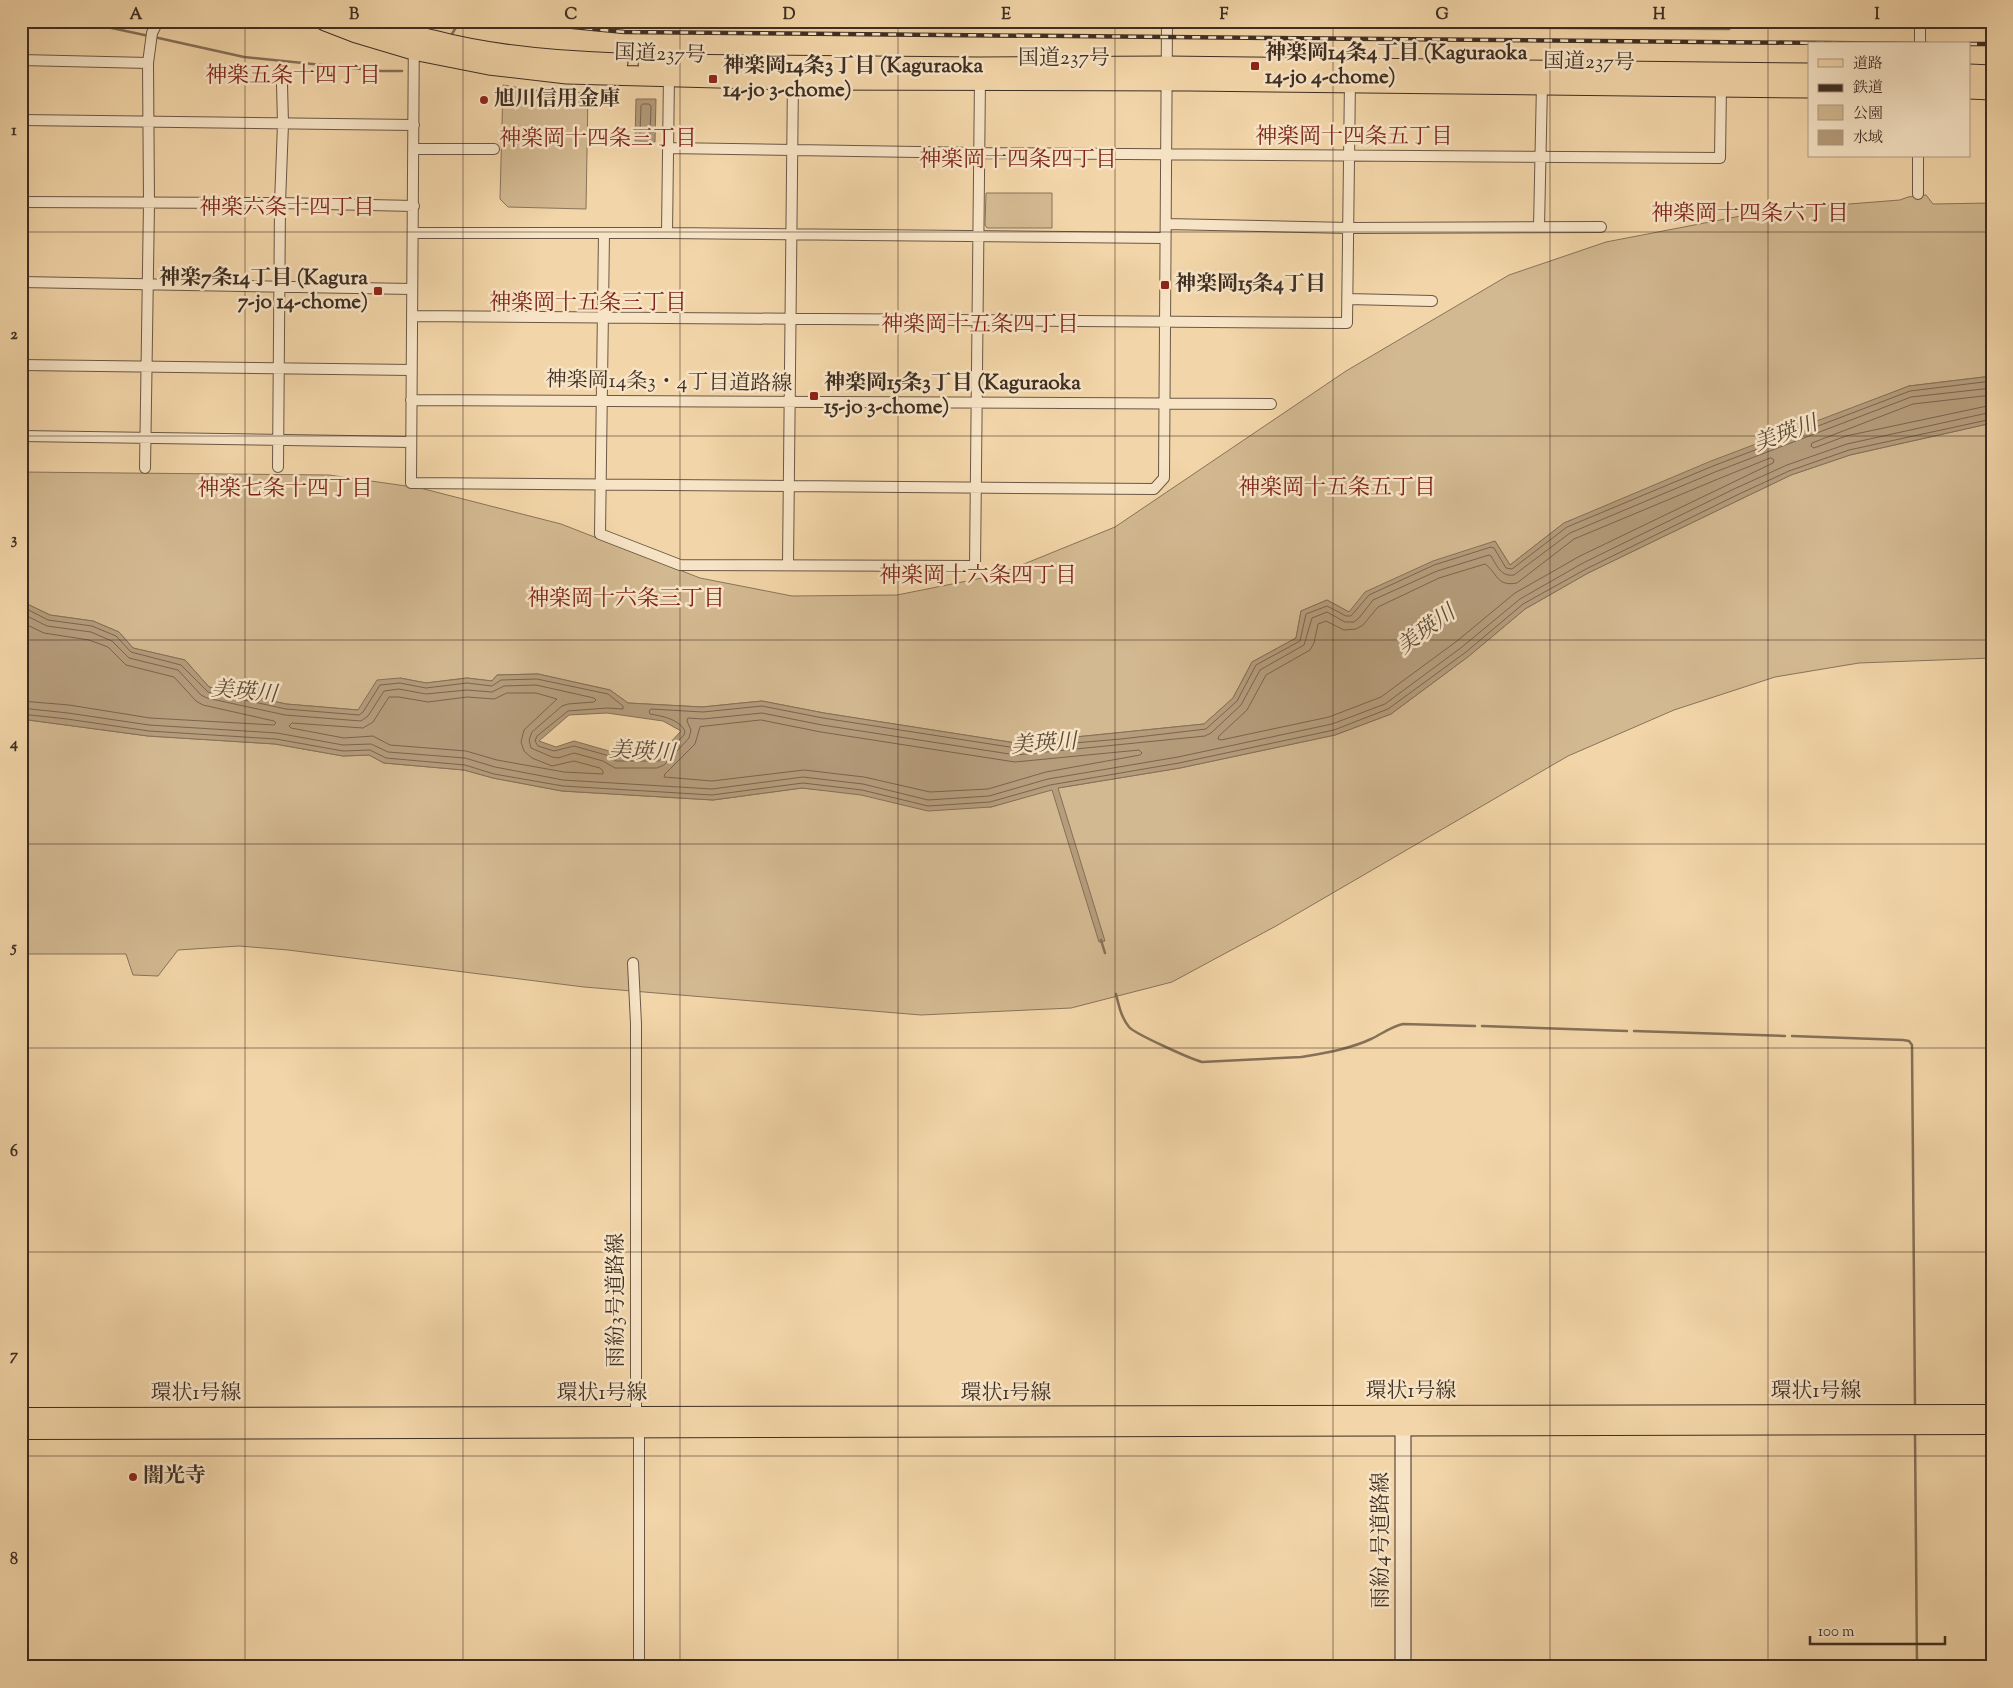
<svg xmlns="http://www.w3.org/2000/svg" width="2013" height="1688" viewBox="0 0 2013 1688" font-family="'Sorts Mill Goudy','Noto Serif JP',serif">
<style>
.green{fill:#d3b991;stroke:#88745a}
.water{fill:#b59c7b;stroke:#857058;fill-rule:evenodd}
.lines{fill:none;stroke-linecap:round;stroke-linejoin:round}
.shore{stroke:#7a654f;stroke-width:1}
.stream{stroke:#857058;stroke-width:2.5}
.street-casing{stroke:#6b5844;stroke-width:12}
.secondary-casing{stroke:#3e2e23;stroke-width:17}
.primary-casing{stroke:#3e2e23;stroke-width:18}
.highway-casing{stroke:#3e2e23;stroke-width:21}
.street{stroke:#f7e4c6;stroke-width:10}
.secondary{stroke:#f7e4c6;stroke-width:15}
.primary{stroke:#f2d5a8;stroke-width:16}
.highway{stroke:#f2d5a8;stroke-width:19}
.rail-casing{stroke:#3e2e23;stroke-width:4.5}
.rail{stroke:#f7e4c6;stroke-width:2.5;stroke-dasharray:8;stroke-linecap:butt}
.grid{fill:none;stroke:#3e2e23;stroke-width:1;stroke-opacity:0.55}
.poi-dot{fill:#8f2418;stroke:#f7e4c6;stroke-width:2}
.labels{text-anchor:middle;dominant-baseline:central;stroke-width:5;stroke-linejoin:round;paint-order:stroke}
.poi-label{font-size:21px;font-weight:bold;fill:#3e2e23;stroke:#f7e4c6;text-anchor:start}
.street-label{font-size:21px;fill:#3e2e23;stroke:#f7e4c6}
.neighbourhood-label{font-size:22px;fill:#7a1f14;stroke:#f7e4c6}
.water-label{font-size:22px;font-style:italic;fill:#5c4a39;stroke:#f7e4c6}
.neatline{fill:none;stroke:#3e2e23;stroke-width:2}
.grid-label{font-size:16px;text-anchor:middle;font-weight:bold;fill:#3e2e23}
</style>
<rect width="100%" height="100%" fill="#f2d5a8"/>
<filter id="stains"><feTurbulence type="fractalNoise" baseFrequency=".004" numOctaves="4"/><feColorMatrix values="0 0 0 0 .2 0 0 0 0 .09 0 0 0 0 .02 0 0 0 .5 -.17"/></filter>
<radialGradient id="worn" r=".72"><stop offset=".6" stop-color="#630" stop-opacity="0"/><stop offset="1" stop-color="#630" stop-opacity=".3"/></radialGradient>
<!-- green -->
<path class="green" d="M 503,85 L 533,90 L 588,93 L 586,209 L 508,207 L 500,199 Z
M 986,193 L 1052,193 L 1052,228 L 987,228 L 985,225 Z
M 1926,195 L 1933,204 L 1992,203 L 1992,376 L 1909,386 L 1564,523 L 1510,565 L 1495,541 L 1349,612 L 1327,600 L 1301,611 L 1296,638 L 1252,662 L 1233,698 L 1204,724 L 1016,743 L 824,713 L 762,701 L 702,707 L 628,703 L 610,690 L 538,674 L 497,675 L 492,681 L 467,678 L 426,683 L 400,678 L 358,710 L 286,704 L 209,687 L 185,660 L 133,648 L 119,632 L 93,621 L 50,615 L 21,601 L 21,472 L 329,475 L 420,488 L 561,524 L 700,578 L 792,596 L 897,595 L 997,575 L 1115,527 L 1346,371 L 1509,275 L 1606,242 L 1772,210 L 1900,200 L 1908,197 Z
M 1992,423 L 1992,658 L 1859,663 L 1775,677 L 1674,710 L 1568,756 L 1276,926 L 1172,982 L 1071,1008 L 921,1015 L 584,987 L 288,950 L 239,946 L 178,950 L 158,976 L 133,975 L 126,954 L 21,954 L 21,719 L 148,736 L 275,744 L 343,756 L 369,755 L 384,763 L 464,770 L 493,778 L 562,791 L 713,800 L 802,788 L 991,807 L 1052,789 L 1180,768 L 1335,735 L 1391,714 L 1469,656 L 1525,609 L 1588,573 L 1739,500 L 1791,475 L 1850,455 Z"/>
<!-- water -->
<path class="water" d="M 636,99 L 656,99 L 655,142 L 635,141 Z
M 1992,376 L 1992,423 L 1850,455 L 1791,475 L 1739,500 L 1588,573 L 1525,609 L 1469,656 L 1391,714 L 1335,735 L 1180,768 L 1058,788 L 1105,941 L 1099,942 L 1052,790 L 991,807 L 928,811 L 861,795 L 802,788 L 713,800 L 562,791 L 493,778 L 464,770 L 384,763 L 369,755 L 343,756 L 275,744 L 148,736 L 21,719 L 21,601 L 50,615 L 93,621 L 119,632 L 133,648 L 185,660 L 209,687 L 286,704 L 358,710 L 377,680 L 400,678 L 426,683 L 467,678 L 492,681 L 497,675 L 538,674 L 610,690 L 628,703 L 702,707 L 762,701 L 824,713 L 1016,743 L 1204,724 L 1233,698 L 1252,662 L 1296,638 L 1301,611 L 1327,600 L 1349,612 L 1365,592 L 1433,561 L 1495,541 L 1510,565 L 1564,523 L 1711,461 L 1909,386 ZM 607,713 L 663,721 L 681,731 L 657,757 L 616,757 L 609,751 L 574,741 L 556,747 L 539,741 L 569,715 Z"/>
<g class="lines">
<!-- shore -->
<path class="shore" d="M 643,104 L 649,104 L 651,106 L 650,134 L 648,136 L 642,136 L 640,134 L 641,106 Z
M 1992,395 L 1913,404 L 1812,443 L 1811,446 L 1814,448 L 1846,436 L 1992,405
M 1771,458 L 1774,460 L 1773,463 L 1580,556 L 1515,593 L 1457,641 L 1381,697 L 1329,717 L 1221,740 L 1218,739 L 1219,736 L 1247,710 L 1266,675 L 1310,650 L 1314,643 L 1318,624 L 1326,621 L 1344,630 L 1356,629 L 1363,625 L 1378,607 L 1439,578 L 1485,564 C 1497,572 1496,587 1517,583 L 1574,539 L 1718,479 Z
M 21,606 L 48,620 L 92,626 L 116,636 L 131,652 L 181,665 L 208,692 L 286,709 L 359,715 L 363,712 L 380,685 L 400,683 L 426,688 L 467,683 L 492,686 L 501,680 L 537,679 L 608,694 L 623,706 L 623,709 L 607,708 L 568,711 L 537,736 L 535,741 L 538,746 L 554,751 L 574,746 L 606,755 L 616,761 L 659,761 L 684,735 L 685,731 C 679,719 662,716 650,714 L 649,711 L 651,709 L 703,712 L 762,706 L 823,718 L 1016,748 L 1121,739 L 1206,729 L 1237,701 L 1256,665 L 1300,641 L 1306,614 L 1327,606 L 1346,616 L 1351,616 L 1369,595 L 1434,565 L 1491,547 L 1494,548 L 1506,568 L 1512,569 L 1567,527 L 1713,466 L 1910,391 L 1992,381
M 21,613 L 47,626 L 91,632 L 112,641 L 129,658 L 178,670 L 201,695 L 207,698 L 285,715 L 361,721 L 368,716 L 384,691 L 399,689 L 426,694 L 467,690 L 492,692 L 504,686 L 536,685 L 594,698 L 596,700 L 594,702 L 568,704 L 562,706 L 532,732 L 529,740 L 531,748 L 552,757 L 558,758 L 574,753 L 603,761 L 615,768 L 657,768 L 664,765 L 689,738 L 691,730 L 687,721 L 688,718 L 703,719 L 762,713 L 822,725 L 1016,755 L 1205,736 L 1211,733 L 1241,705 L 1260,670 L 1304,645 L 1312,618 L 1327,612 L 1345,622 L 1354,622 L 1359,618 L 1373,600 L 1437,571 L 1489,555 L 1491,556 C 1497,566 1501,577 1514,575 L 1570,533 L 1715,472 L 1911,397 L 1992,388
M 21,622 L 44,633 L 89,640 L 108,647 L 126,665 L 174,677 L 196,701 L 203,705 L 274,721 L 276,723 L 274,725 L 150,718 L 69,705 L 21,701
M 507,693 L 536,693 L 557,699 L 524,730 L 521,742 L 524,751 L 532,758 L 552,766 L 574,761 L 600,768 L 603,771 L 603,774 L 564,772 L 497,760 L 466,751 L 390,745 L 373,736 L 344,738 L 291,728 L 289,726 L 292,723 L 363,728 L 373,722 L 389,697 L 399,697 L 428,702 L 467,697 L 494,699 Z
M 21,708 L 68,713 L 149,725 L 277,733 L 343,745 L 371,744 L 388,752 L 465,758 L 495,767 L 563,780 L 712,789 L 803,777 L 863,784 L 928,800 L 989,796 L 1048,779 L 1178,757 L 1332,724 L 1385,704 L 1462,647 L 1520,599 L 1583,563 L 1734,489 L 1787,465 L 1847,444 L 1992,412
M 21,714 L 67,719 L 149,731 L 276,739 L 343,751 L 370,750 L 386,758 L 465,765 L 494,774 L 563,786 L 712,795 L 803,783 L 862,790 L 928,806 L 990,802 L 1050,785 L 1179,763 L 1334,730 L 1388,709 L 1466,652 L 1523,604 L 1586,569 L 1737,495 L 1789,471 L 1849,450 L 1992,419
M 761,720 L 821,732 L 1015,762 L 1139,750 L 1142,753 L 1140,755 L 1046,772 L 988,789 L 930,792 L 864,777 L 804,770 L 712,781 L 664,777 L 665,774 L 695,744 L 700,727 Z"/>
<!-- stream -->
<path class="stream" d="M 79,21 L 149,36
M 919,21 L 1154,24
M 1183,24 L 1421,27 L 1421,21
M 1421,27 L 1729,29 L 1732,26 L 1732,21
M 452,34 L 458,24 L 462,21
M 154,37 L 244,57 L 381,71 L 402,71
M 1101,940 L 1105,953
M 1116,994 C 1119,1006 1121,1017 1129,1027 C 1135,1034 1191,1059 1202,1062 L 1301,1057 C 1324,1053 1350,1049 1371,1039 C 1382,1034 1390,1027 1403,1024 L 1475,1026
M 1482,1026 L 1627,1031
M 1634,1031 L 1785,1036
M 1792,1036 L 1903,1040 L 1909,1041 L 1912,1045 L 1915,1408
M 1915,1433 L 1917,1667"/>
<!-- street casing -->
<g class="street-casing">
<path id="street" d="M 414,21 L 411,483 L 1154,489 L 1164,478 L 1167,21
M 1973,21 L 1992,21
M 1920,44 L 1920,21
M 21,60 L 148,63
M 21,120 L 414,125
M 668,148 L 980,153 L 1720,158 L 1721,84
M 414,149 L 494,149
M 1918,194 L 1918,156
M 21,202 L 280,203 L 414,206
M 1166,224 L 1349,228 L 1601,227
M 1539,227 L 1542,83
M 413,233 L 667,233 L 1165,238
M 604,233 L 600,534 L 680,565 L 975,566 L 980,78
M 667,233 L 669,74
M 21,282 L 412,289
M 1348,299 L 1432,301
M 412,316 L 1347,323 L 1350,79
M 21,365 L 411,370
M 411,400 L 1271,404
M 21,436 L 411,442
M 278,467 L 280,203 L 283,124 L 282,84
M 145,468 L 149,203 L 148,63 L 152,33 L 158,21
M 788,565 L 793,76
M 633,963 L 636,1024 L 636,1415 L 639,1429 L 639,1667"/>
</g>
<!-- secondary casing -->
<g class="secondary-casing">
<path id="secondary" d="M 1403,1416 L 1403,1667"/>
</g>
<!-- primary casing -->
<g class="primary-casing">
<path id="primary" d="M 21,1416 L 1992,1413
M 21,1431 L 1992,1426"/>
</g>
<!-- highway casing -->
<g class="highway-casing">
<path id="highway" d="M 325,21 L 356,33 L 413,50 L 489,65 L 567,74 L 793,80 L 1190,81 L 1809,88
M 371,21 C 392,28 412,35 433,40 C 493,56 557,61 618,63
M 648,64 L 980,67 L 1167,66 L 1809,73
M 1969,74 L 1992,75
M 1969,89 L 1992,90"/>
</g>
<!-- street -->
<use href="#street" class="street"/>
<!-- secondary -->
<use href="#secondary" class="secondary"/>
<!-- primary -->
<use href="#primary" class="primary"/>
<!-- highway -->
<use href="#highway" class="highway"/>
<!-- rail casing -->
<g class="rail-casing">
<path id="rail" d="M 537,21 L 563,26 L 624,32 L 1928,44
M 1969,44 L 1992,44"/>
</g>
<!-- rail -->
<use href="#rail" class="rail"/>
</g>
<!-- grid -->
<path class="grid" d="M 245,21 L 245,1667M 463,21 L 463,1667M 680,21 L 680,1667M 898,21 L 898,1667M 1115,21 L 1115,1667M 1333,21 L 1333,1667M 1550,21 L 1550,1667M 1768,21 L 1768,1667M 21,232 L 1992,232M 21,436 L 1992,436M 21,640 L 1992,640M 21,844 L 1992,844M 21,1048 L 1992,1048M 21,1252 L 1992,1252M 21,1456 L 1992,1456"/>
<!-- markers -->
<g class="poi-dot">
<rect x="1250" y="61" width="10" height="10" rx="2.5"/>
<rect x="708" y="74" width="10" height="10" rx="2.5"/>
<circle cx="484" cy="100" r="5"/>
<rect x="1160" y="280" width="10" height="10" rx="2.5"/>
<rect x="373" y="286" width="10" height="10" rx="2.5"/>
<rect x="809" y="391" width="10" height="10" rx="2.5"/>
<circle cx="133" cy="1477" r="5"/>
</g>
<g class="labels">
<!-- poi labels -->
<g class="poi-label">
<text x="1265" y="54">神楽岡14条4丁目 (Kaguraoka<tspan x="1265" dy="24">14-jo 4-chome)</tspan></text>
<text x="723" y="67">神楽岡14条3丁目 (Kaguraoka<tspan x="723" dy="24">14-jo 3-chome)</tspan></text>
<text x="494" y="100">旭川信用金庫</text>
<text x="368" y="279" text-anchor="end">神楽7条14丁目 (Kagura<tspan x="368" dy="24">7-jo 14-chome)</tspan></text>
<text x="1175" y="285">神楽岡15条4丁目</text>
<text x="824" y="384">神楽岡15条3丁目 (Kaguraoka<tspan x="824" dy="24">15-jo 3-chome)</tspan></text>
<text x="143" y="1477">闇光寺</text>
</g>
<!-- street labels -->
<g class="street-label">
<text transform="translate(660 55) rotate(2)">国道237号</text>
<text x="1064" y="59">国道237号</text>
<text transform="translate(1589 63) rotate(1)">国道237号</text>
<text transform="translate(669 383) rotate(1)">神楽岡14条3・4丁目道路線</text>
<text transform="translate(617 1300) rotate(-90)">雨紛3号道路線</text>
<text x="1411" y="1392">環状1号線</text>
<text x="1816" y="1392">環状1号線</text>
<text x="196" y="1394">環状1号線</text>
<text x="602" y="1394">環状1号線</text>
<text x="1006" y="1394">環状1号線</text>
<text transform="translate(1382 1540) rotate(-90)">雨紛4号道路線</text>
</g>
<!-- neighbourhood labels -->
<g class="neighbourhood-label">
<text x="293" y="77">神楽五条十四丁目</text>
<text x="1354" y="138">神楽岡十四条五丁目</text>
<text x="598" y="140">神楽岡十四条三丁目</text>
<text x="1018" y="161">神楽岡十四条四丁目</text>
<text x="287" y="209">神楽六条十四丁目</text>
<text x="1750" y="215">神楽岡十四条六丁目</text>
<text x="588" y="304">神楽岡十五条三丁目</text>
<text x="980" y="326">神楽岡十五条四丁目</text>
<text x="1337" y="489">神楽岡十五条五丁目</text>
<text x="285" y="490">神楽七条十四丁目</text>
<text x="978" y="577">神楽岡十六条四丁目</text>
<text x="626" y="600">神楽岡十六条三丁目</text>
</g>
<!-- water labels -->
<g class="water-label">
<text transform="translate(1786 435) rotate(-20)">美瑛川</text>
<text transform="translate(1427 631) rotate(-36)">美瑛川</text>
<text transform="translate(244 693) rotate(5)">美瑛川</text>
<text transform="translate(1044 745) rotate(-4)">美瑛川</text>
<text transform="translate(642 753) rotate(3)">美瑛川</text>
</g>
</g>
<!-- margin -->
<rect width="2013" height="1688" fill="none" stroke="#f2d5a8" stroke-width="55"/>
<!-- legend -->
<rect x="1808" y="42" width="162" height="115" fill="#f7e4c6" stroke="#ad9b85"/>
<rect x="1818" y="59" width="25" height="8" fill="#f2d5a8" stroke="#ad9b85"/>
<text x="1853" y="68" font-size="15" fill="#3e2e23">道路</text>
<rect x="1818" y="84" width="25" height="8" fill="#3e2e23" stroke="#ad9b85"/>
<text x="1853" y="92" font-size="15" fill="#3e2e23">鉄道</text>
<rect x="1818" y="105" width="25" height="15" fill="#d3b991" stroke="#ad9b85"/>
<text x="1853" y="118" font-size="15" fill="#3e2e23">公園</text>
<rect x="1818" y="130" width="25" height="15" fill="#b59c7b" stroke="#ad9b85"/>
<text x="1853" y="142" font-size="15" fill="#3e2e23">水域</text>
<!-- scale -->
<path d="M1810 1636v8h135v-8" fill="none" stroke="#3e2e23" stroke-width="2.5"/>
<text x="1818" y="1636" font-size="15" fill="#3e2e23" stroke="#f7e4c6" stroke-width="4" paint-order="stroke">100 m</text>
<rect x="28" y="28" width="1958" height="1632" class="neatline"/>
<g class="grid-label">
<text x="136" y="19">A</text>
<text x="354" y="19">B</text>
<text x="571" y="19">C</text>
<text x="789" y="19">D</text>
<text x="1006" y="19">E</text>
<text x="1224" y="19">F</text>
<text x="1442" y="19">G</text>
<text x="1659" y="19">H</text>
<text x="1877" y="19">I</text>
<text x="14" y="135">1</text>
<text x="14" y="339">2</text>
<text x="14" y="544">3</text>
<text x="14" y="748">4</text>
<text x="14" y="952">5</text>
<text x="14" y="1156">6</text>
<text x="14" y="1360">7</text>
<text x="14" y="1564">8</text>
</g>
<rect width="100%" height="100%" filter="url(#stains)"/>
<rect width="100%" height="100%" fill="url(#worn)"/>
</svg>
